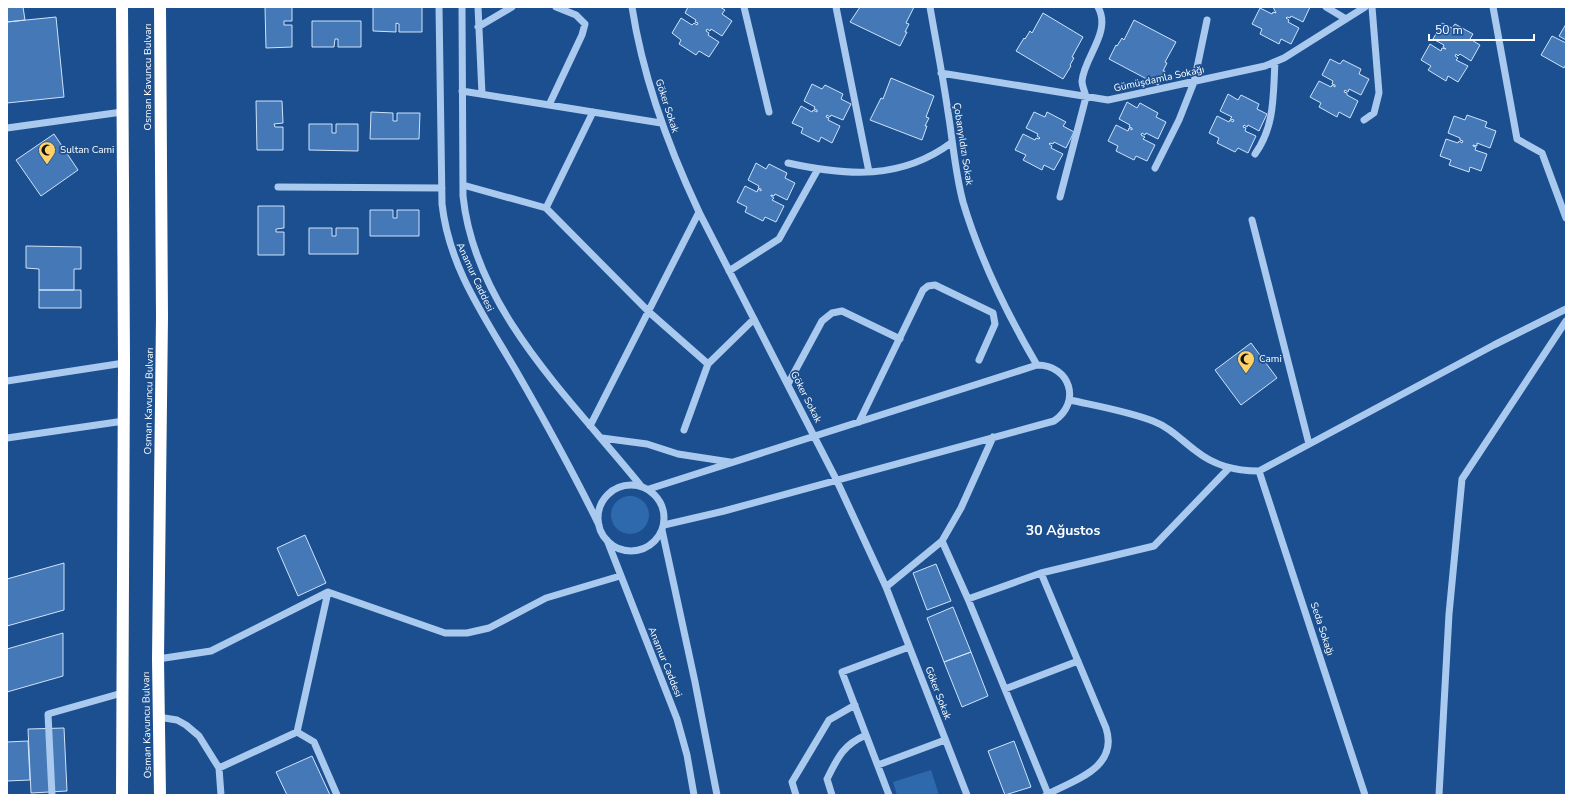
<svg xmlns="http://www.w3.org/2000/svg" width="1573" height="802" viewBox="0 0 1573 802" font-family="'Nunito Sans',sans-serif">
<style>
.green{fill:#2e69ad}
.building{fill:#4478b7;stroke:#cfe3fa}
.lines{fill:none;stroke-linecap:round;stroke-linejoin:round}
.minor{stroke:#a9c9ee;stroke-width:7}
.highway{stroke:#fff;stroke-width:12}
.labels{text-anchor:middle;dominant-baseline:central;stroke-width:3.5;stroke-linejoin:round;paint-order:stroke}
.street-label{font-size:10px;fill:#fff;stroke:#1b4f8f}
.poi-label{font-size:10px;fill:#fff;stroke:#1b4f8f;text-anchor:start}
.district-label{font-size:14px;font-weight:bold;fill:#fff;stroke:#1b4f8f}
</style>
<rect width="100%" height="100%" fill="#1b4f8f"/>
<!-- green -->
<path class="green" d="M611 515a19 19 0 1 1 38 0a19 19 0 1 1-38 0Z
M 931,770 L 939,795 L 897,795 L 893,782 Z"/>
<!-- building -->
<path class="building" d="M 7,7 L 23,7 L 25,20 L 7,22 Z
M 265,7 L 292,7 L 292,21 L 284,21 L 284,25 L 292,25 L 292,47 L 266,48 Z
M 373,7 L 422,7 L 422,32 L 399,32 L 399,24 L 396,23 L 396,32 L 373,31 Z
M 688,7 L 720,7 L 725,10 L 722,14 L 732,21 L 722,36 L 711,29 L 710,31 L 707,29 L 706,31 L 709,33 L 708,35 L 719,42 L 709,57 L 699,51 L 696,55 L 679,44 L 681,40 L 672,33 L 681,18 L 692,25 L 694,23 L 697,25 L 698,23 L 695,22 L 696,20 L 685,13 Z
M 860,7 L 914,7 L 906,23 L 909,24 L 905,32 L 907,32 L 900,46 L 850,22 Z
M 1273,7 L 1310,7 L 1303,22 L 1291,16 L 1290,18 L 1287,17 L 1286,18 L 1289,20 L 1288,22 L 1299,28 L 1291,44 L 1281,39 L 1279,44 L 1260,34 L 1262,29 L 1252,24 L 1260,8 L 1272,14 L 1273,12 L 1276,13 Z
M 1043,13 L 1083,37 L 1072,57 L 1074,58 L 1070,65 L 1071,66 L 1063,79 L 1016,51 L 1024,38 L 1025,39 L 1030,31 L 1032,33 Z
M 56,17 L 64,97 L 7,103 L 7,22 Z
M 1134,20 L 1176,42 L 1165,62 L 1167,63 L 1163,71 L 1165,71 L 1158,85 L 1109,59 L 1116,45 L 1117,46 L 1122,38 L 1124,40 Z
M 312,21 L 361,21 L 361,47 L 338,47 L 338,39 L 335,39 L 334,47 L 312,47 Z
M 1442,23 L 1452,28 L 1455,24 L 1473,34 L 1470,39 L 1480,45 L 1471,61 L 1460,54 L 1458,56 L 1456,54 L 1455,56 L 1458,58 L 1456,60 L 1468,66 L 1458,82 L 1448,76 L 1446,81 L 1428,70 L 1431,66 L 1421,60 L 1430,44 L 1441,51 L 1442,48 L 1446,49 L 1443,47 L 1444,45 L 1433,39 Z
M 1566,24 L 1566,40 L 1559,36 Z
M 1552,36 L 1566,43 L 1566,64 L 1564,68 L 1541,55 Z
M 1330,59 L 1340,64 L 1343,60 L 1361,69 L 1359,74 L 1369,79 L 1361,95 L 1349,89 L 1348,92 L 1345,90 L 1344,92 L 1347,93 L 1347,95 L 1358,101 L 1350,118 L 1339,112 L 1337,117 L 1319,107 L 1321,103 L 1310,97 L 1319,81 L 1331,87 L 1332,85 L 1335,87 L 1335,85 L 1332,84 L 1333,81 L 1322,75 Z
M 891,78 L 934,96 L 926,117 L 929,118 L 925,126 L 927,126 L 922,140 L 870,120 L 881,98 L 883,99 Z
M 812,84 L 822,89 L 825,85 L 843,94 L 841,99 L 851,104 L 843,120 L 831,115 L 830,117 L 827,115 L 826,117 L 829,118 L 828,120 L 840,126 L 832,143 L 821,137 L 819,142 L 801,133 L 803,128 L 792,123 L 801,106 L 812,112 L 813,110 L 817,112 L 817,110 L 814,109 L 815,107 L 804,101 Z
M 1228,94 L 1238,100 L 1241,95 L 1259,104 L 1257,109 L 1267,114 L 1259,131 L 1248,125 L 1247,127 L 1244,125 L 1243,127 L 1246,128 L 1245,131 L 1256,136 L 1248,153 L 1238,148 L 1235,152 L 1217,143 L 1219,138 L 1209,133 L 1217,116 L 1229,122 L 1230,120 L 1233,122 L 1234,120 L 1230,119 L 1232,117 L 1220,111 Z
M 256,101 L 282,101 L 283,123 L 274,124 L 275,127 L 283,127 L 283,150 L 257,150 Z
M 1127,102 L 1137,108 L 1140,103 L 1158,113 L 1156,117 L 1166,122 L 1158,139 L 1146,133 L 1145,135 L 1142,133 L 1141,135 L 1145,137 L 1143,139 L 1155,145 L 1147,161 L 1136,156 L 1134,160 L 1116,151 L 1118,146 L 1108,141 L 1116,125 L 1128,131 L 1129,128 L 1132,130 L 1132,128 L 1129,127 L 1130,125 L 1119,119 Z
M 371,112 L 393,113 L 393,121 L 397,121 L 397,113 L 420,113 L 419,139 L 370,139 Z
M 1034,112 L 1045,117 L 1047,112 L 1066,122 L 1063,126 L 1074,132 L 1066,148 L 1054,142 L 1053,144 L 1050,143 L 1049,144 L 1052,146 L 1051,148 L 1063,154 L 1054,170 L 1044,165 L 1042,170 L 1023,160 L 1026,155 L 1015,150 L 1023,134 L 1035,140 L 1036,138 L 1039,139 L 1040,138 L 1037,136 L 1038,134 L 1026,128 Z
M 1467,115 L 1487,122 L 1485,127 L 1496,131 L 1490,148 L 1477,143 L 1477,146 L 1473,145 L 1473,146 L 1476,147 L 1475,150 L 1487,154 L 1481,171 L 1470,167 L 1469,172 L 1449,165 L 1451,160 L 1440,156 L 1446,139 L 1458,143 L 1459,141 L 1462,143 L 1463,141 L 1460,140 L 1460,138 L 1448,133 L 1454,116 L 1465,120 Z
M 309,124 L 332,124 L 332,133 L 336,133 L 336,124 L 358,124 L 358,151 L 309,150 Z
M 54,134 L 78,170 L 41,196 L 16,160 Z
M 756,163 L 766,169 L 769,164 L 787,173 L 785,178 L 795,183 L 787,200 L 775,194 L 774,196 L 771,195 L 771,196 L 774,198 L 772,200 L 784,206 L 776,222 L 765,217 L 763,221 L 745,212 L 747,207 L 737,202 L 745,186 L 757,192 L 758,189 L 761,191 L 761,189 L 758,188 L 759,186 L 748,180 Z
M 258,206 L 284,206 L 284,228 L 276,229 L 276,232 L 284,232 L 284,255 L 258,255 Z
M 370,210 L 393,210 L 393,218 L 397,218 L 397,210 L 419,210 L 419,236 L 370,236 Z
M 309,228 L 332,228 L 332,236 L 336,236 L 336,228 L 358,228 L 358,254 L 309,254 Z
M 26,246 L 81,247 L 81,269 L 74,269 L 74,290 L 39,290 L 39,269 L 26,268 Z
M 39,290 L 81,290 L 81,308 L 39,308 Z
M 1251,343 L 1277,378 L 1241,405 L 1215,370 Z
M 305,535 L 326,583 L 298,596 L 277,548 Z
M 64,563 L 64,610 L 7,626 L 7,579 Z
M 936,564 L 951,601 L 927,610 L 913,573 Z
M 953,607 L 971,652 L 944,662 L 927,618 Z
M 63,633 L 63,676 L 7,692 L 7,649 Z
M 971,652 L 988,696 L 962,707 L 944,662 Z
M 64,728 L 67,791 L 31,793 L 28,729 Z
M 28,741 L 30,780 L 7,781 L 7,742 Z
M 1014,741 L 1031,787 L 1005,795 L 988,751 Z
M 312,756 L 330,795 L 287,795 L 276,772 Z"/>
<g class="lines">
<!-- minor -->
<path class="minor" d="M 439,7 L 442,204 C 449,267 484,316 515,369 C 545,421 573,472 599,525
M 462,7 L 463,196 C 475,311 572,400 641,486
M 478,7 L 482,94
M 632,7 C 643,79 668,146 699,212 L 836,479 L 886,587 L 967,795
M 744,7 L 769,112
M 836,7 L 869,172
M 930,7 C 936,42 943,77 948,112 C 953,142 955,172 963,202 C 980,259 1007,314 1037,365
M 1326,7 L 1346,19
M 1493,7 L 1517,139 L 1542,153 L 1566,218
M 478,27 L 512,7
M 941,73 L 1108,100 L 1265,66 L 1284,58 L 1365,7
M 462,91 L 661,123
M 549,105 L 582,35 L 585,24 L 576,15 L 556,7
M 593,112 L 546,208 L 649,312 L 708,364
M 1364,120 L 1374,113 L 1379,93 L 1372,7
M 7,128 L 122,112
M 1255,154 C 1275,126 1273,96 1275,62
M 788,163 C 847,176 901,180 951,143
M 1155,168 L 1179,120 L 1194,82 L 1207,20
M 463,185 L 546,208
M 278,187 L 442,188
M 1060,197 L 1086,97 C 1085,92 1082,86 1082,81 C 1084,57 1112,32 1098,7
M 1252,220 L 1309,444
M 729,271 L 779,239 L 818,169
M 7,381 L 124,363
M 788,384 L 822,321 L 832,313 L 842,311 L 900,339
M 1070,400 C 1097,406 1127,411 1153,421 C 1171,428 1181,440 1196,451 C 1215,466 1235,471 1259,471 L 1494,345 L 1566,309
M 859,422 L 923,290 L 928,286 L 935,285 L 993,313 L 995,324 L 979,360
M 590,426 L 699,212
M 684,430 L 708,364 L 754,319
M 7,438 L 124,421
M 602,438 L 647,444 L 678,454 L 730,462
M 1259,471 L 1365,795
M598 518a33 33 0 1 1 66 0a33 33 0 1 1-66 0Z
M 649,489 L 1037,365 C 1070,365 1082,402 1054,421 L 724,511 L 664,525
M 662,530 L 695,682 L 717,795
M 607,540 L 677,719 L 687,755 L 694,795
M 942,541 L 968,599 L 1048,794
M 1041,573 L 1154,546 L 1229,468
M 886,587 L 942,541 L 961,508 L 993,437
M 968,599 L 1041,573 L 1106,728 C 1119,768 1074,780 1046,795
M 158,659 L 211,651 L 328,592 L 445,633 L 467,633 L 489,628 L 546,598 L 620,576
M 1005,689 L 1078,661
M 158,717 L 177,720 L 186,725 L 199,736 L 219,768 L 221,795
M 297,732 L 314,742 L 337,795
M 878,765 L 945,740
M 219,768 L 297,732 L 328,592
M 52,795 L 48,714 L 122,693
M 796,795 L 792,782 L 829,720 L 855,705
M 832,795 L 827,779 C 838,757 843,745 866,735
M 889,795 L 842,672 L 909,647
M 1439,795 L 1449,614 L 1462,479 L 1566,321"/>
<!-- highway -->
<path class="highway" d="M 122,7 L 124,363 L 122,795
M 160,7 L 162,317 L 158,659 L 160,795"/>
</g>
<!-- icons -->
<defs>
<g id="mosque-pin" transform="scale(0.9)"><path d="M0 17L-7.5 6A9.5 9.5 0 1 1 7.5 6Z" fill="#ffd166" stroke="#1b4f8f"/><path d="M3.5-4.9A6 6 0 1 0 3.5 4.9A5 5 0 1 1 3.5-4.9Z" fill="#111"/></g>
</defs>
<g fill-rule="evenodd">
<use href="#mosque-pin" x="47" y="150"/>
<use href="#mosque-pin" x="1246" y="359"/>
</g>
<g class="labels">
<!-- street labels -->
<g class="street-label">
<text transform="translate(148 77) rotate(-90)">Osman Kavuncu Bulvarı</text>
<text transform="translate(1159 79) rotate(-12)">Gümüşdamla Sokağı</text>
<text transform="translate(667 106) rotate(72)">Göker Sokak</text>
<text transform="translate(963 144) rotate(81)">Çobanyıldızı Sokak</text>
<text transform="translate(475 277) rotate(65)">Anamur Caddesi</text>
<text transform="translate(806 397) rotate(63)">Göker Sokak</text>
<text transform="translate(149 401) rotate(-89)">Osman Kavuncu Bulvarı</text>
<text transform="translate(1322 629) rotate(72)">Seda Sokağı</text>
<text transform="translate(665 662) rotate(68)">Anamur Caddesi</text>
<text transform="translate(938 693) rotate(69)">Göker Sokak</text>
<text transform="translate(147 725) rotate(-91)">Osman Kavuncu Bulvarı</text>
</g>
<!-- poi labels -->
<g class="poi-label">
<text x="60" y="150">Sultan Cami</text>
<text x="1259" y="359">Cami</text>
</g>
<!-- district labels -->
<g class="district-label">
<text x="1063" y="530">30 Ağustos</text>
</g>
</g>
<!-- border -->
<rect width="1573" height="802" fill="none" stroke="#ffffff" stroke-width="16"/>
<!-- scale -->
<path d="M1429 34v6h105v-6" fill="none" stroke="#ffffff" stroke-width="2"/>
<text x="1435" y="34" font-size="12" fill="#ffffff" stroke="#1b4f8f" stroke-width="3" paint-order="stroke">50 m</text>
</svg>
